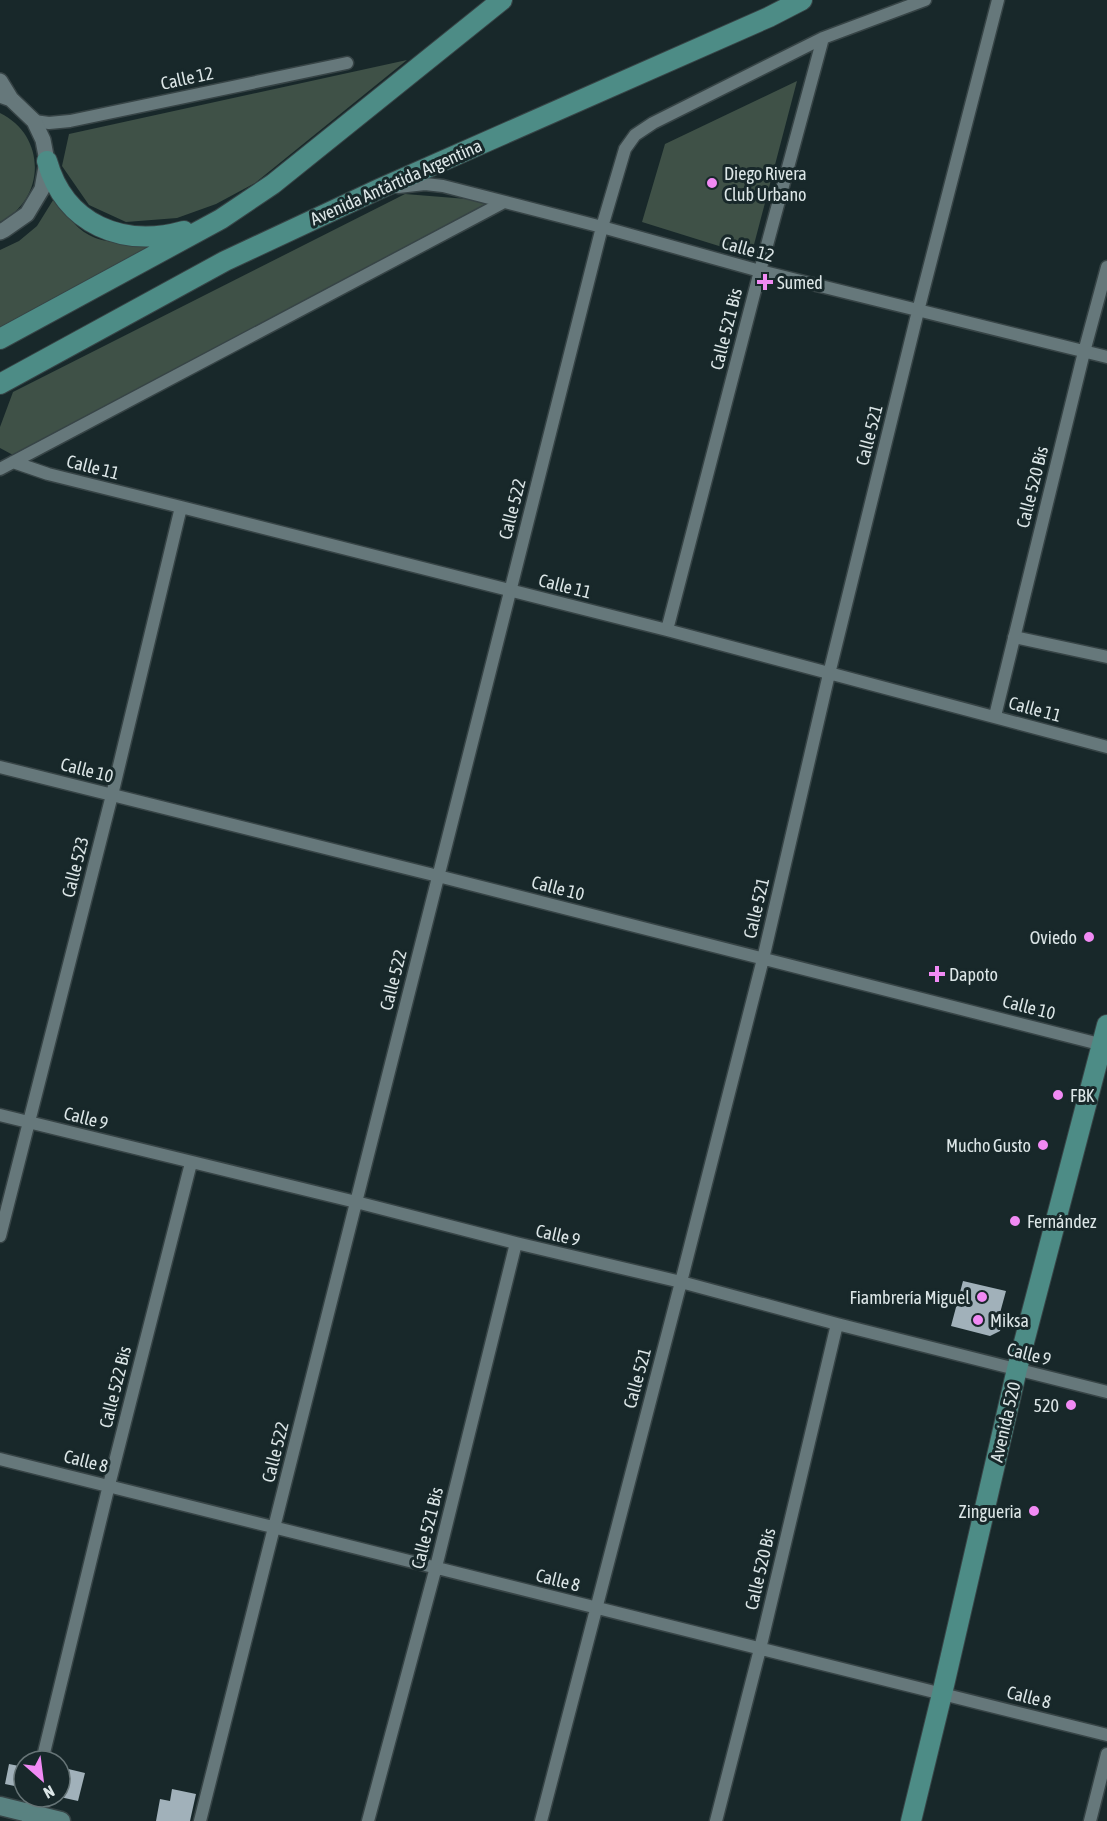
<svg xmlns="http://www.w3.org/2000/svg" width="1107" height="1821" viewBox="0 0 1107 1821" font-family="'Asap Condensed',sans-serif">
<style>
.green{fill:#3f5147}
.building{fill:#a1b1ba}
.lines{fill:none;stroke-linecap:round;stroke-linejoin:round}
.minor-casing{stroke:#374446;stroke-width:15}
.tertiary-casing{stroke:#374446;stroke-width:18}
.secondary-casing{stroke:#374446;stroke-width:21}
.primary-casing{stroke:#374446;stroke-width:22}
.minor{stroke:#66787b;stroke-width:12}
.tertiary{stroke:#66787b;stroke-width:15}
.secondary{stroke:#598281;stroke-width:18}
.primary{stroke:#4d8c86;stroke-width:20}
.poi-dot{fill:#f18af4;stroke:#18282a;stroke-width:2}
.labels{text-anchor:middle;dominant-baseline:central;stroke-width:6;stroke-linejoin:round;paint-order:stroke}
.street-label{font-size:18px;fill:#dce6e7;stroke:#18282a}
.poi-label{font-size:18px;fill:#dce6e7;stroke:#18282a;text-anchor:start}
</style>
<rect width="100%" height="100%" fill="#18282a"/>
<!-- green -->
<path class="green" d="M 407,60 L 255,183 L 216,204 L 177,218 L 126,222 L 89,205 L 62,166 L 69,134 Z
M 797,81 L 751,256 L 642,222 L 665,144 Z
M 0,113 C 47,136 46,199 0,222 Z
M 405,194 L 504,202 L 13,455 L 0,448 L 0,427 L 13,392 Z
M 55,197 C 64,211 74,227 89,235 C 104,244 137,244 154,245 L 0,328 L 0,250 L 19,241 L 37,226 Z"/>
<!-- building -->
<path class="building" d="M 963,1281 L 1006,1291 L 1000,1313 L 1005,1314 L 1000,1331 L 990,1336 L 951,1326 Z
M 9,1764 L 24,1767 L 24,1788 L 5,1784 Z
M 60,1767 L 85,1773 L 78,1801 L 60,1797 Z
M 172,1789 L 196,1794 L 190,1821 L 156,1821 L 160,1799 L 170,1801 Z"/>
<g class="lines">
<!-- minor casing -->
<g class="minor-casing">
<path id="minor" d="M 34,121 L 49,123 L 70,121 L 347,63
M 398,187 L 425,184 L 443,186 L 602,227 L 760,271 L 1107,357
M 13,462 L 48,474 L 181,507 L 667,630 L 1107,747
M 0,469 L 504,202
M 667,630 L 760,271 L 823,38
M 1014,637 L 1107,657
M 995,716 L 1084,352 L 1107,267
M 0,767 L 438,876 L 1107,1046
M 0,1115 L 356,1202 L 516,1243 L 681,1282 L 837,1324 L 1107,1392
M 0,1236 L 112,795 L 181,507
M 0,1459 L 1107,1735
M 42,1761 L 109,1485 L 191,1163
M 28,1820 L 33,1797
M 200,1821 L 602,227 L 625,149 L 635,135 L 653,123 L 823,38 L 925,0
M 368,1821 L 436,1567 L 516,1243
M 541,1821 L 681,1282 L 763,959 L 829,674 L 918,311 L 998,0
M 716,1821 L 760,1649 L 837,1324
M 1090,1821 L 1107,1754"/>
</g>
<!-- tertiary casing -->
<g class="tertiary-casing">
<path id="tertiary" d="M 0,81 L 11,99
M 0,95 L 11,99 L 34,121 L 43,140 L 47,161 L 42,189 L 27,214 L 4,230 L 0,232"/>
</g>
<!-- secondary casing -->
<g class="secondary-casing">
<path id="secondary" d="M 0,1806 L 61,1821"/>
</g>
<!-- primary casing -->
<g class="primary-casing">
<path id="primary" d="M 47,161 C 65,225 123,248 184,231
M 0,339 L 221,219 L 273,184 L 502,0
M 0,384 L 225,261 L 379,189 L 769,17 L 802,0
M 911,1821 L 942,1694 L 1017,1369 L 1107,1025"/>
</g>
<!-- minor -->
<use href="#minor" class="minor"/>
<!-- tertiary -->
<use href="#tertiary" class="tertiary"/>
<!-- secondary -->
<use href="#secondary" class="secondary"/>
<!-- primary -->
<use href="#primary" class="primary"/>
</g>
<!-- markers -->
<g class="poi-dot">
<circle cx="712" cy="183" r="6"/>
<path d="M762 273h6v6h6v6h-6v6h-6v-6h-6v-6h6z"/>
<circle cx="1089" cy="937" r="6"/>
<path d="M934 965h6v6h6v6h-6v6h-6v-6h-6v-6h6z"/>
<circle cx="1058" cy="1095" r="6"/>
<circle cx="1043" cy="1145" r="6"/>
<circle cx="1015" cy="1221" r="6"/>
<circle cx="982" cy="1297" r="6"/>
<circle cx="978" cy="1320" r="6"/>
<circle cx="1071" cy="1405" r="6"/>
<circle cx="1034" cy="1511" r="6"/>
</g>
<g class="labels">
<!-- street labels -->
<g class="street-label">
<text transform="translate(187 78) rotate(-12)">Calle 12</text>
<text transform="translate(396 182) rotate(-24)">Avenida Antártida Argentina</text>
<text transform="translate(748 249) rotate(15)">Calle 12</text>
<text transform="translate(726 329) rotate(-76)">Calle 521 Bis</text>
<text transform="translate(869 435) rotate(-76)">Calle 521</text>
<text transform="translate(93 467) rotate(14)">Calle 11</text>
<text transform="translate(1032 487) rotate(-76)">Calle 520 Bis</text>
<text transform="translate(512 509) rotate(-76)">Calle 522</text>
<text transform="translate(565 586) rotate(14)">Calle 11</text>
<text transform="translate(1035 709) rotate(15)">Calle 11</text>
<text transform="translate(87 770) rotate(14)">Calle 10</text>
<text transform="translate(75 867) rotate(-76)">Calle 523</text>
<text transform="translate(558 888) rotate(14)">Calle 10</text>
<text transform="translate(756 908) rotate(-77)">Calle 521</text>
<text transform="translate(393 980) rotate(-76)">Calle 522</text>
<text transform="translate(1029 1007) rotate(14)">Calle 10</text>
<text transform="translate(86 1118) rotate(14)">Calle 9</text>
<text transform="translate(558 1235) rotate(13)">Calle 9</text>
<text transform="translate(1029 1354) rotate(14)">Calle 9</text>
<text transform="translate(637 1378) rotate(-75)">Calle 521</text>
<text transform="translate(115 1387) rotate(-76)">Calle 522 Bis</text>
<text transform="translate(1005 1422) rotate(-77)">Avenida 520</text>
<text transform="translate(275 1452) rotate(-76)">Calle 522</text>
<text transform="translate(86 1461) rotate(14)">Calle 8</text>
<text transform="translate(427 1528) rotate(-76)">Calle 521 Bis</text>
<text transform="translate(760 1569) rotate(-77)">Calle 520 Bis</text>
<text transform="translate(558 1580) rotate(14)">Calle 8</text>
<text transform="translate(1029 1697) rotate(14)">Calle 8</text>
</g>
<!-- poi labels -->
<g class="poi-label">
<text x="724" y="173">Diego Rivera<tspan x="724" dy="21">Club Urbano</tspan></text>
<text x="777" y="282">Sumed</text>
<text x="1077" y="937" text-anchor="end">Oviedo</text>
<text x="949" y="974">Dapoto</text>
<text x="1070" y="1095">FBK</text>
<text x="1031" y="1145" text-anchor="end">Mucho Gusto</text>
<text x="1027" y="1221">Fernández</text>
<text x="970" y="1297" text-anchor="end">Fiambrería Miguel</text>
<text x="990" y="1320">Miksa</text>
<text x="1059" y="1405" text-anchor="end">520</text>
<text x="1022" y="1511" text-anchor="end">Zingueria</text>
</g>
</g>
<!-- north arrow -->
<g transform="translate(42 1779) rotate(152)"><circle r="28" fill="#18282a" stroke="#667476" stroke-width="1.5"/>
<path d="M0-4.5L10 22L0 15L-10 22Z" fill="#f18af4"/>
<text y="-9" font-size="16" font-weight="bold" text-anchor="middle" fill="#dce6e7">N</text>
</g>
</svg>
